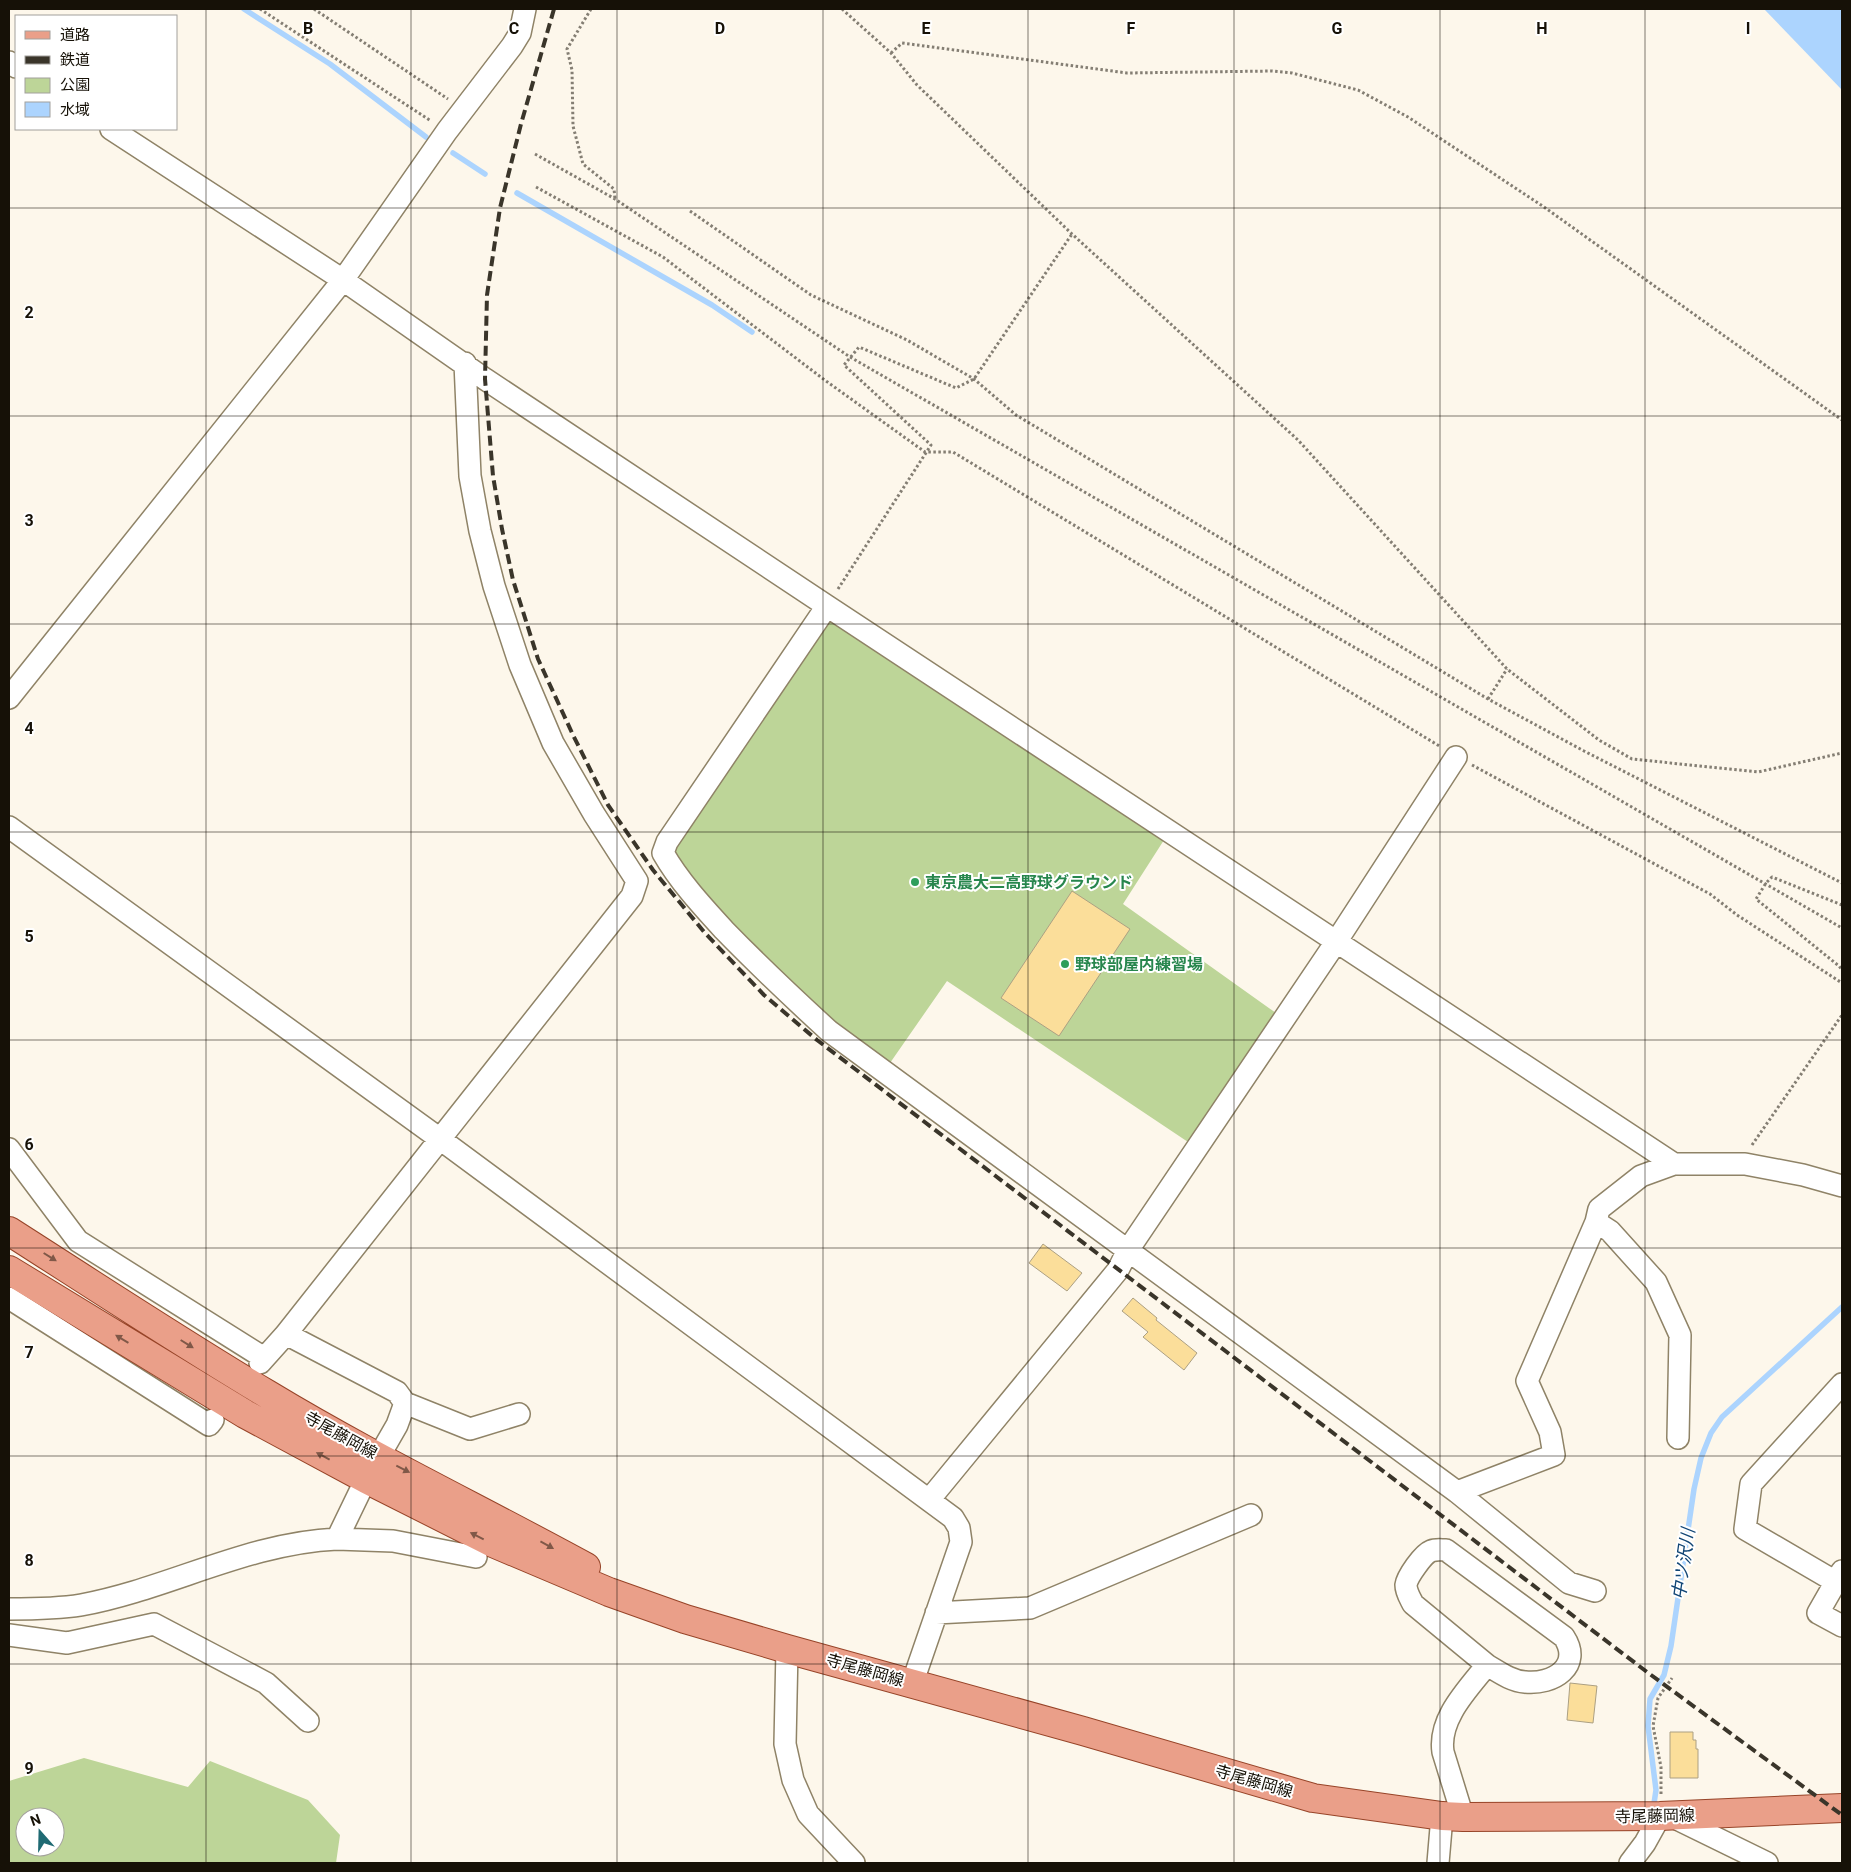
<svg xmlns="http://www.w3.org/2000/svg" width="1851" height="1872" viewBox="0 0 1851 1872" font-family="Roboto,'Noto Sans JP',sans-serif">
<style>
.green{fill:#bdd598;fill-rule:evenodd}
.water{fill:#acd4fe}
.lines{fill:none;stroke-linecap:round;stroke-linejoin:round}
.stream{stroke:#acd4fe;stroke-width:5.5}
.building{fill:#fbde9a;stroke:#aca083}
.minor-casing{stroke:#8f8367;stroke-width:24}
.major-casing{stroke:#974428;stroke-width:30}
.path{stroke:#847e73;stroke-width:3;stroke-dasharray:2.5 2.5;stroke-linecap:butt}
.minor{stroke:#fff;stroke-width:21}
.major{stroke:#ea9f89;stroke-width:28}
.rail{stroke:#3a352a;stroke-width:4;stroke-dasharray:10 5;stroke-linecap:butt}
.oneway{fill:#805848}
.grid{fill:none;stroke:#161107;stroke-width:1;stroke-opacity:0.55}
.leisure-dot{fill:#2e9e5b;stroke:#fff;stroke-width:2}
.labels{text-anchor:middle;dominant-baseline:central;stroke-width:4;stroke-linejoin:round;paint-order:stroke}
.leisure-label{font-size:16px;font-weight:bold;fill:#27864d;stroke:#fff;text-anchor:start}
.street-label{font-size:16px;fill:#161107;stroke:#fff}
.water-label{font-size:18px;font-style:italic;fill:#124675;stroke:#fff}
.grid-label{font-size:16px;text-anchor:middle;font-weight:bold;fill:#161107;stroke:#fff;stroke-width:4;stroke-linejoin:round;paint-order:stroke}
</style>
<rect width="100%" height="100%" fill="#fdf7eb"/>
<!-- green -->
<path class="green" d="M 826,618 L 1164,840 L 1123,904 L 1276,1013 L 1191,1144 L 947,981 L 890,1063 L 819,1014 L 746,946 L 676,861 L 672,852 Z
M 84,1758 L 188,1787 L 210,1761 L 308,1800 L 340,1835 L 336,1863 L 9,1863 L 9,1781 ZM 25,1817 L 55,1817 L 55,1847 L 25,1847 Z"/>
<!-- water -->
<path class="water" d="M 1764,9 L 1842,9 L 1842,90 Z"/>
<g class="lines">
<!-- stream -->
<path class="stream" d="M 244,9 L 330,64 L 426,137
M 453,153 L 485,174
M 517,193 L 712,305 L 752,332
M 1653,1810 L 1656,1790 L 1648,1726 L 1650,1699 L 1664,1675 L 1671,1646 L 1694,1489 L 1701,1458 L 1711,1433 L 1722,1417 L 1842,1307"/>
</g>
<!-- building -->
<path class="building" d="M 1072,891 L 1130,929 L 1059,1036 L 1001,998 Z
M 1043,1244 L 1082,1273 L 1067,1291 L 1029,1263 Z
M 1133,1298 L 1157,1318 L 1156,1320 L 1197,1353 L 1184,1370 L 1143,1337 L 1148,1332 L 1122,1311 Z
M 1570,1683 L 1597,1686 L 1593,1723 L 1567,1720 Z
M 1670,1732 L 1693,1732 L 1693,1740 L 1696,1740 L 1696,1749 L 1698,1749 L 1698,1778 L 1670,1778 Z"/>
<g class="lines">
<!-- minor casing -->
<g class="minor-casing">
<path id="minor" d="M 9,62 L 16,67
M 111,129 L 343,280 L 485,379 L 827,606 L 1674,1164
M 827,606 L 667,842 L 663,853 C 679,881 702,906 724,930 C 758,965 793,998 829,1031 L 1457,1492 L 1569,1583 L 1595,1591
M 9,698 L 343,280 L 447,131 L 512,46 L 520,33 L 525,9
M 9,827 L 440,1139 L 953,1518 L 959,1528 L 961,1542 L 912,1684
M 9,1149 L 78,1241 L 264,1358
M 1596,1222 L 1610,1231 L 1656,1282 L 1680,1335 L 1678,1438
M 9,1298 L 209,1425 L 213,1420
M 260,1363 L 286,1334 L 632,896 L 637,881 L 594,814 L 553,743 L 520,665 L 494,586 L 480,531 L 470,476 L 465,363
M 405,1403 L 470,1429 L 519,1414
M 1457,1492 L 1554,1455 L 1550,1432 L 1527,1381 L 1596,1222 L 1599,1209 L 1641,1176 L 1674,1164 L 1745,1164 L 1803,1175 L 1842,1186
M 929,1500 L 1118,1270 L 1128,1250 L 1336,942 L 1456,757
M 337,1539 L 393,1541 L 476,1557
M 1842,1571 L 1818,1613 L 1842,1626
M 1836,1582 L 1745,1529 L 1751,1484 L 1842,1384
M 9,1609 C 33,1609 57,1609 81,1605 C 168,1589 247,1543 337,1539 L 366,1479 L 397,1425 L 405,1403 L 397,1392 L 286,1334
M 936,1613 L 1030,1608 L 1251,1515
M 9,1635 L 67,1643 L 154,1624 L 266,1683 L 308,1721
M 787,1649 L 785,1744 L 793,1780 L 808,1814 L 854,1863
M 1671,1816 L 1767,1863
M 1463,1817 L 1443,1752 C 1438,1719 1467,1690 1487,1665 L 1413,1604 C 1410,1598 1406,1592 1406,1585 C 1407,1577 1423,1554 1431,1551 C 1436,1549 1441,1550 1446,1550 L 1564,1637 C 1583,1666 1553,1685 1525,1682 C 1511,1681 1499,1672 1487,1665
M 1438,1863 L 1442,1816
M 1630,1863 L 1645,1843 L 1660,1816"/>
</g>
<!-- major casing -->
<g class="major-casing">
<path id="major" d="M 9,1231 C 95,1286 180,1342 267,1394 C 371,1457 480,1509 586,1567
M 9,1270 L 245,1414 L 366,1479 L 493,1543 L 609,1592 L 685,1619 L 787,1649 L 1083,1731 L 1313,1798 L 1442,1816 L 1463,1817 L 1660,1816 L 1842,1808"/>
</g>
<!-- path -->
<path class="path" d="M 260,9 L 431,121
M 314,9 L 448,99
M 591,9 L 567,49 L 572,70 L 573,126 L 583,164 L 614,189 L 615,199
M 842,9 L 891,53 L 917,85 L 1072,234 L 1298,440 L 1507,669 L 1599,740 L 1632,759 L 1758,772 L 1842,753
M 891,53 L 902,43 L 1127,73 L 1272,71 L 1292,73 L 1358,90 L 1408,117 L 1544,207 L 1842,420
M 535,154 L 615,199 L 850,357 L 1842,928
M 536,187 L 663,257 L 826,381 L 925,452 L 953,452 L 1441,747
M 690,211 L 811,295 L 907,340 L 974,379 L 1016,415 L 1488,699 L 1584,751 L 1842,883
M 838,589 L 931,445 L 844,365 L 859,347 L 956,388 L 974,379 L 1072,234
M 1488,699 L 1507,669
M 1472,765 L 1710,894 L 1737,915 L 1842,983
M 1842,905 L 1772,877 L 1766,883 L 1756,899 L 1839,966 L 1842,970
M 1752,1145 L 1842,1015
M 1661,1794 L 1661,1767 L 1653,1726 L 1658,1698 L 1672,1678"/>
<!-- minor -->
<use href="#minor" class="minor"/>
<!-- major -->
<use href="#major" class="major"/>
<!-- rail -->
<path class="rail" d="M 554,9 L 521,124 L 500,208 L 487,295 L 485,379 L 493,476 L 502,529 L 513,580 L 538,659 L 573,735 L 608,805 L 653,870 L 705,933 L 764,995 L 817,1040 L 1647,1672 L 1842,1815"/>
</g>
<!-- one-way arrows -->
<defs><path id="oneway-solid" d="M-6-.8H1V-3.2L6.5 0L1 3.2V.8H-6Z" transform="scale(1.25)"/></defs>
<g class="oneway">
<use href="#oneway-solid" transform="translate(50 1257) rotate(32)"/>
<use href="#oneway-solid" transform="translate(122 1339) rotate(-149)"/>
<use href="#oneway-solid" transform="translate(187 1344) rotate(32)"/>
<use href="#oneway-solid" transform="translate(323 1456) rotate(-152)"/>
<use href="#oneway-solid" transform="translate(403 1469) rotate(27)"/>
<use href="#oneway-solid" transform="translate(477 1536) rotate(-153)"/>
<use href="#oneway-solid" transform="translate(547 1545) rotate(29)"/>
</g>
<!-- grid -->
<path class="grid" d="M 206,9 L 206,1863M 411,9 L 411,1863M 617,9 L 617,1863M 823,9 L 823,1863M 1028,9 L 1028,1863M 1234,9 L 1234,1863M 1440,9 L 1440,1863M 1645,9 L 1645,1863M 9,208 L 1842,208M 9,416 L 1842,416M 9,624 L 1842,624M 9,832 L 1842,832M 9,1040 L 1842,1040M 9,1248 L 1842,1248M 9,1456 L 1842,1456M 9,1664 L 1842,1664"/>
<!-- markers -->
<g class="leisure-dot">
<circle cx="915" cy="882" r="5"/>
<circle cx="1065" cy="964" r="5"/>
</g>
<g class="labels">
<!-- leisure labels -->
<g class="leisure-label">
<text x="925" y="882">東京農大二高野球グラウンド</text>
<text x="1075" y="964">野球部屋内練習場</text>
</g>
<!-- street labels -->
<g class="street-label">
<text transform="translate(341 1435) rotate(29)">寺尾藤岡線</text>
<text transform="translate(865 1670) rotate(16)">寺尾藤岡線</text>
<text transform="translate(1254 1781) rotate(16)">寺尾藤岡線</text>
<text transform="translate(1655 1816) rotate(-1)">寺尾藤岡線</text>
</g>
<!-- water labels -->
<g class="water-label">
<text transform="translate(1683 1564) rotate(-82)">中ツ沢川</text>
</g>
</g>
<g class="grid-label">
<text x="308" y="34">B</text>
<text x="514" y="34">C</text>
<text x="720" y="34">D</text>
<text x="926" y="34">E</text>
<text x="1131" y="34">F</text>
<text x="1337" y="34">G</text>
<text x="1542" y="34">H</text>
<text x="1748" y="34">I</text>
<text x="29" y="318">2</text>
<text x="29" y="526">3</text>
<text x="29" y="734">4</text>
<text x="29" y="942">5</text>
<text x="29" y="1150">6</text>
<text x="29" y="1358">7</text>
<text x="29" y="1566">8</text>
<text x="29" y="1774">9</text>
</g>
<!-- border -->
<rect width="1851" height="1872" fill="none" stroke="#161107" stroke-width="20"/>
<!-- legend -->
<rect x="15" y="15" width="162" height="115" fill="#ffffff" stroke="#a2a09c"/>
<rect x="25" y="31" width="25" height="8" fill="#ea9f89" stroke="#a2a09c"/>
<text x="60" y="40" font-size="15" fill="#161107">道路</text>
<rect x="25" y="56" width="25" height="8" fill="#3a352a" stroke="#a2a09c"/>
<text x="60" y="65" font-size="15" fill="#161107">鉄道</text>
<rect x="25" y="78" width="25" height="15" fill="#bdd598" stroke="#a2a09c"/>
<text x="60" y="90" font-size="15" fill="#161107">公園</text>
<rect x="25" y="102" width="25" height="15" fill="#acd4fe" stroke="#a2a09c"/>
<text x="60" y="115" font-size="15" fill="#161107">水域</text>
<!-- north arrow -->
<g transform="translate(40 1832) rotate(340)"><circle r="24" fill="#ffffff" stroke="#a2a09c"/>
<path d="M0-4L9 19L0 12L-9 19Z" fill="#1f6a73"/>
<text y="-8" font-size="14" font-weight="bold" text-anchor="middle" fill="#161107">N</text>
</g>
</svg>
